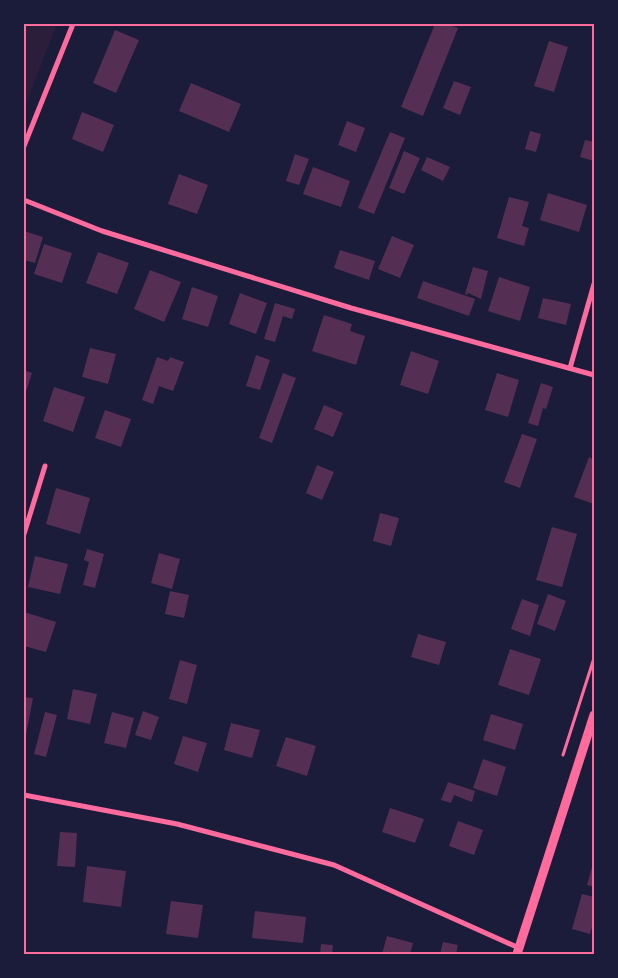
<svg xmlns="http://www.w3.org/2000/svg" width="618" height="978" viewBox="0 0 618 978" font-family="'Open Sans',sans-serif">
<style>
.green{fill:#2a1e3b}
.building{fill:#542f53}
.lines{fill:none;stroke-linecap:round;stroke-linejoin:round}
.path{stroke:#ff6b9d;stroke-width:3}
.minor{stroke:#ff6b9d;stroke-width:5}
.tertiary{stroke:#ff6b9d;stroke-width:9}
.neatline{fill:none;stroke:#ff6b9d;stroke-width:2}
</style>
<rect width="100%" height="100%" fill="#1b1b3a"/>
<!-- green -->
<path class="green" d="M 24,24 L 57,24 L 24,109 Z"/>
<!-- building -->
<path class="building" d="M 435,24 L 446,24 L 458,28 L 423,116 L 401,107 Z
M 115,30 L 139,40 L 116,93 L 93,83 Z
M 549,41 L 568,47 L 554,92 L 534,86 Z
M 454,81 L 471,87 L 460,115 L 443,108 Z
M 191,83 L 241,104 L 229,132 L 179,111 Z
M 82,112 L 114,125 L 103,152 L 72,139 Z
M 347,121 L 365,128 L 356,152 L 338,145 Z
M 530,131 L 541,134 L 536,152 L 525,149 Z
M 390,132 L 405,138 L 374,214 L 358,208 Z
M 585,140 L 594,142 L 594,161 L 580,157 Z
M 404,151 L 420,158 L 404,194 L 389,188 Z
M 295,154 L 309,159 L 299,185 L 286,181 Z
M 427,157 L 450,167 L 443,181 L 421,170 Z
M 313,167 L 350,181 L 341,207 L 303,194 Z
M 179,174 L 208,185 L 197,214 L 168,204 Z
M 548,193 L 587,205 L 579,232 L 540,220 Z
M 509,197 L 529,202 L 522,226 L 529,228 L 524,246 L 497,238 Z
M 24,231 L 43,237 L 35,263 L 24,260 Z
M 392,236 L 414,245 L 400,278 L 378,269 Z
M 44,244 L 72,253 L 62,283 L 34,274 Z
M 340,250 L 375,261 L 369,280 L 334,268 Z
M 98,252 L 129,263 L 117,294 L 86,283 Z
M 473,267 L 488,271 L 481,299 L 468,293 L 467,295 L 465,294 Z
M 150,270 L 181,282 L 164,322 L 134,309 Z
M 499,277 L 530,287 L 520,321 L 488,311 Z
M 423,281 L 475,299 L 469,316 L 417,298 Z
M 192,287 L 218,296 L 208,327 L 182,319 Z
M 240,293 L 267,303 L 256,334 L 229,324 Z
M 543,298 L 571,304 L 566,325 L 538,318 Z
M 275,303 L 295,309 L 292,319 L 283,316 L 275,342 L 264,339 Z
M 324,315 L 352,324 L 350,331 L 365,336 L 356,365 L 312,351 Z
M 90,348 L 116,354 L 108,384 L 82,377 Z
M 411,351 L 439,361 L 428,394 L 400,385 Z
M 256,355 L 270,360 L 260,390 L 246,386 Z
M 157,357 L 168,361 L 170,357 L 184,362 L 173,391 L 159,386 L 153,404 L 142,400 Z
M 24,370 L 32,373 L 24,398 Z
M 283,373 L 296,378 L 272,443 L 259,438 Z
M 497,373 L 519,380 L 508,417 L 485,410 Z
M 541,383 L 553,387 L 546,409 L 543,408 L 538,426 L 528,423 Z
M 54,387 L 85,397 L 73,432 L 43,421 Z
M 324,405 L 343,413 L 333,437 L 314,429 Z
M 105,410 L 131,419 L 121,447 L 95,438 Z
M 522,434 L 537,439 L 520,488 L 504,482 Z
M 589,457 L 594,460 L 594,504 L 574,497 Z
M 317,465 L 334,472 L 322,500 L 306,493 Z
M 56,488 L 90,498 L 80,534 L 46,524 Z
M 380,513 L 399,518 L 391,546 L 373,541 Z
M 552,527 L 577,534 L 562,587 L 536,580 Z
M 87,549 L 104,554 L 95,588 L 83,585 L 89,562 L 84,560 Z
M 159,553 L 180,559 L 172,589 L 151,583 Z
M 35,556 L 68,564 L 60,594 L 28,587 Z
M 170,591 L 189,595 L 184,618 L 165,614 Z
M 548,594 L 566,601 L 555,631 L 537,624 Z
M 522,599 L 539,605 L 530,636 L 511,629 Z
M 24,612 L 56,622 L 46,652 L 24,646 Z
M 418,634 L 446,642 L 439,665 L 411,657 Z
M 510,649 L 541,659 L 529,695 L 498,685 Z
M 180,660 L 197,665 L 187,704 L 169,699 Z
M 73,689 L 97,694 L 90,724 L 67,719 Z
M 24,697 L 33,698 L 25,740 L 24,740 Z
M 143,711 L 159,717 L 151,740 L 135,735 Z
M 45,712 L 57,715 L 46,757 L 34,754 Z
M 112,712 L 134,718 L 126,748 L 104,743 Z
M 491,714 L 523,724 L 515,750 L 483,740 Z
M 231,723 L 260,730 L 252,758 L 224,750 Z
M 183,736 L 207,743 L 198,772 L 174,764 Z
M 286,737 L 316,746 L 307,776 L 276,766 Z
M 483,759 L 506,767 L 497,796 L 473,788 Z
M 448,782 L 475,791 L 472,802 L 454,795 L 451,803 L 441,800 Z
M 390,808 L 424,819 L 415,843 L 382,832 Z
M 458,821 L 483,830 L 474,855 L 449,846 Z
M 60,832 L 77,833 L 75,867 L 57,866 Z
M 594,860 L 594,887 L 587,885 Z
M 87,866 L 126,871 L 121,907 L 83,902 Z
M 582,894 L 594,897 L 594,920 L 590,934 L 572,929 Z
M 171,901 L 203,905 L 198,938 L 166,934 Z
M 255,911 L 306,917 L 303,943 L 252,938 Z
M 387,936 L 413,943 L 410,954 L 382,954 Z
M 443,942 L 458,945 L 456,954 L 440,954 Z
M 321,944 L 333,945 L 332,954 L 320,954 Z"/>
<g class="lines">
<!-- path -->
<path class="path" d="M 563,755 L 594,658"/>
<!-- minor -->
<path class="minor" d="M 24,146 L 73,24
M 24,200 L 102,231 L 351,308 L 594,375
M 570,368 L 594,284
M 24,534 L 45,466
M 24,795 L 177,824 L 334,865 L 519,948"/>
<!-- tertiary -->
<path class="tertiary" d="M 517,954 L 594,715"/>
</g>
<!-- border -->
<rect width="618" height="978" fill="none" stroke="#1b1b3a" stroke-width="50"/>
<rect x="25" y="25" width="568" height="928" class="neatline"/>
</svg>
